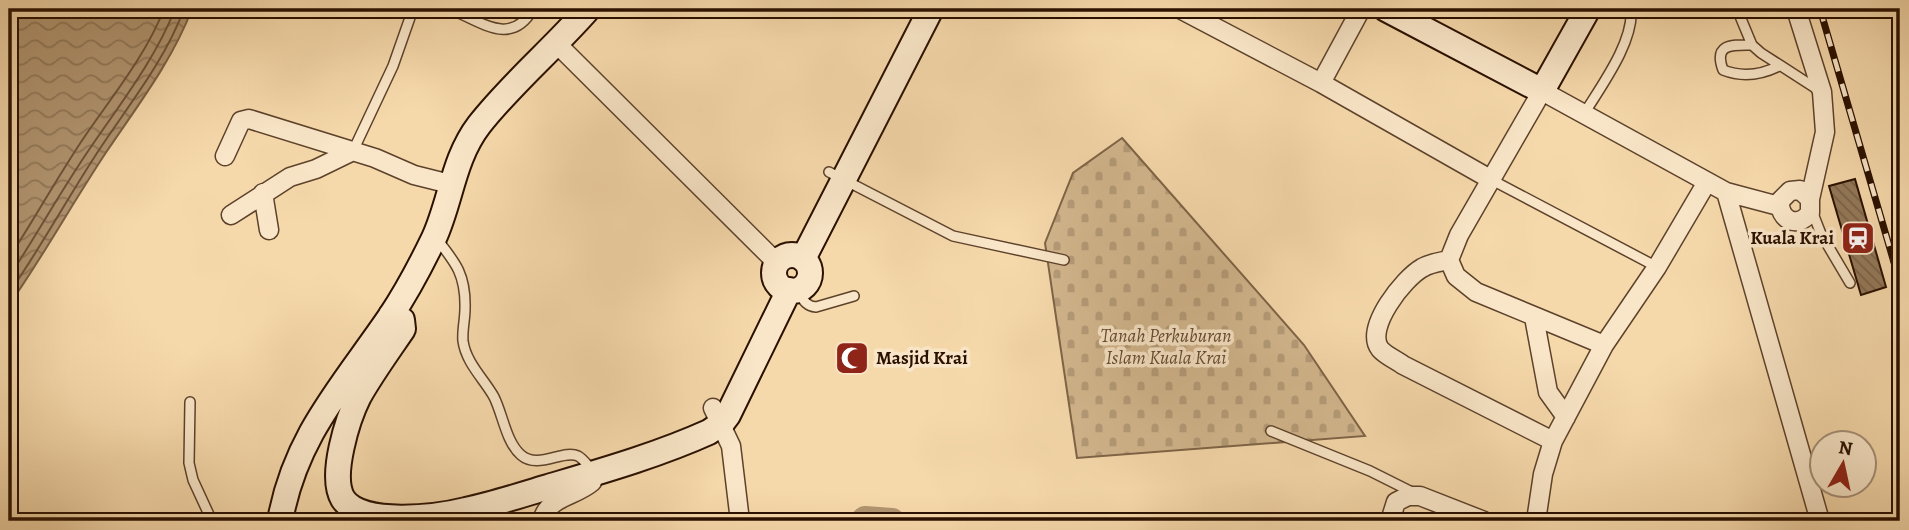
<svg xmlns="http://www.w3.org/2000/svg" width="1909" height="530" viewBox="0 0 1909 530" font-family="Alegreya,serif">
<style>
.cemetery{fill:url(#cemetery-stones);stroke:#7e6447;stroke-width:2}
.water{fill:url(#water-waves);stroke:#7b6044;stroke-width:2}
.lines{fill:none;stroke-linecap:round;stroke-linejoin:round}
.shore{stroke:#6e5238;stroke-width:2}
.river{stroke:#b19571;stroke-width:26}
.building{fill:url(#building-back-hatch);stroke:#2a1000;stroke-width:2}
.lane-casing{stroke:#5d422b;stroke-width:12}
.street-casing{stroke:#5d422b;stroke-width:21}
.secondary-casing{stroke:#2a1000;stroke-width:28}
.lane{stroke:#f9e6c8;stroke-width:9}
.street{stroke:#f9e6c8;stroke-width:18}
.secondary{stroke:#f9e6c8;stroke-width:24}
.rail-casing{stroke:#2a1000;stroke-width:7}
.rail{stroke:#f9e6c8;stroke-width:4.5;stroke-dasharray:13;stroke-linecap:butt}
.labels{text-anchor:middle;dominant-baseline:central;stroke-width:7;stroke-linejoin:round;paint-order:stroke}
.poi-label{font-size:19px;font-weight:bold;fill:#2a1000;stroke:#f9e6c8;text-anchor:end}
.park-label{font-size:19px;font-style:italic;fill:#654a32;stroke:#f9e6c8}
</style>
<defs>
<pattern id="cemetery-stones" width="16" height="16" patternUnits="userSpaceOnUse" patternTransform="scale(1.75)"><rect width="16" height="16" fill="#d3b78e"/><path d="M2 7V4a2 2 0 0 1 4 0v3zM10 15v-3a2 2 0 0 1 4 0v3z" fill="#b59c79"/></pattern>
<pattern id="water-waves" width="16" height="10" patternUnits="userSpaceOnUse" patternTransform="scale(1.75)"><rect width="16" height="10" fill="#b19571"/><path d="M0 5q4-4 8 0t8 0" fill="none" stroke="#90785a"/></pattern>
<pattern id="building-back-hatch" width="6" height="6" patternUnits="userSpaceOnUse" patternTransform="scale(1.75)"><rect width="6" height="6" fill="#947959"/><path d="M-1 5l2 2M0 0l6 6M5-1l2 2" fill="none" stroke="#796247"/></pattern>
</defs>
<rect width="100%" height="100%" fill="#f6d9ab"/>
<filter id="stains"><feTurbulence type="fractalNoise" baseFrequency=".00286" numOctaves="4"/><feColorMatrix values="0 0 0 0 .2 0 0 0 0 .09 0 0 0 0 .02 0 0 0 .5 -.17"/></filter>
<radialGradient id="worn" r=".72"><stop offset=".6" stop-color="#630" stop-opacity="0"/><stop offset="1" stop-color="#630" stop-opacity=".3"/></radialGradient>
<!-- cemetery -->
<path class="cemetery" d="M 1122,138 L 1304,345 L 1365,436 L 1077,458 L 1045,243 L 1073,173 Z"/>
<!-- water -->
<path class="water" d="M 9,9 L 192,9 C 172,61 138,105 107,151 C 73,202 44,255 9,305 Z"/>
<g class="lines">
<!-- shore -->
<path class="shore" d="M 9,258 C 35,218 58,176 85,136 C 113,95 146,55 164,9
M 9,277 C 38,233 64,185 95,141 C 124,99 156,57 175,9
M 9,293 C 42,246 69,195 101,147 C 131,102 165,60 184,9"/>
<!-- river -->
<path class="river" d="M 863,521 L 865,519 L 892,521"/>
</g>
<!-- building -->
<path class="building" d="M 1855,179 L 1886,287 L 1861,295 L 1829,186 Z"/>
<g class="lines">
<!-- lane casing -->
<g class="lane-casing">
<path id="lane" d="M 450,9 C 482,22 511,47 533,9
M 1737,9 L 1752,45 L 1761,53 L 1820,91
M 1752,45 C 1733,45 1713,43 1723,70 C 1741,77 1761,75 1779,66
M 1584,114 C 1601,86 1634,42 1631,9
M 353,151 L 393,66 L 413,9
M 829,172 L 953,236 L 1064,260
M 1490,179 L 1657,267
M 1812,211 L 1821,234 L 1850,283
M 436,238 C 456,263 466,275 465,309 C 465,319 462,331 463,341 C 466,363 484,379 494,397 C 503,415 506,442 521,455 C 538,470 563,449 578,456 C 584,459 588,466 593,472
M 797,290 C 803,299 805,306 816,307 L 854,296
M 190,402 L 189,463 L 193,480 L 211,519
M 1271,431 L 1370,471 L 1412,492
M 203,521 L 211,519 L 221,521"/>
</g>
<!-- street casing -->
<g class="street-casing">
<path id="street" d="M 1180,9 L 1321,83 L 1490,179
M 1796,9 L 1822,92 L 1825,132 L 1810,199 L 1810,213 C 1797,229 1779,220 1780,201 L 1790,191 L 1800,190 L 1810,199
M 555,42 L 777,263
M 1321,83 L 1361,9
M 225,156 L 241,121 L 249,119 L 375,158 L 414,175 L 450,184
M 1726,192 L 1820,521
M 263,193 L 269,230
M 231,215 L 290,177 L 316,169 L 353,151
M 1449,260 C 1440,262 1430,263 1422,268 C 1404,278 1364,328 1380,349 C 1385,355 1396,360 1403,365 L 1553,441
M 1534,317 L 1548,392 L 1566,417
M 1604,345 L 1476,292 L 1456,276 L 1449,260 L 1459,235 L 1542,91 L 1726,192 L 1779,206
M 713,408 L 731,446 L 740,521
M 542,521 C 548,496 575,497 592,482
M 1390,521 L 1396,502 L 1408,496 L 1420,496 L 1484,521
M 1536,521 L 1543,474 L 1553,441 L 1604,345 L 1657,267 L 1707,182"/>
</g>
<!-- secondary casing -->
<g class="secondary-casing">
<path id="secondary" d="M 1386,9 L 1542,91 L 1588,9
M774 273a18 18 0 1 1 36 0a18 18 0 1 1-36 0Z
M 803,259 L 931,9
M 391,315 L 402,320 L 403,329 C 388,351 372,373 359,396 C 348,418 329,476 343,499 C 362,527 438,517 466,510 C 494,504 521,495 548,487 C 602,471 658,455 709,432 L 722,423 L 728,415 L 789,290
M 280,521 C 295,436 343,386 390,317 C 406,293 421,265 434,238 C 451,201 453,159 479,125 C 512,83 553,49 588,9"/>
</g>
<!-- lane -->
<use href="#lane" class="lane"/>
<!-- street -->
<use href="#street" class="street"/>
<!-- secondary -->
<use href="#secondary" class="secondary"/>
<!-- rail casing -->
<g class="rail-casing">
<path id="rail" d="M 1820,9 L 1900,283"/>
</g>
<!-- rail -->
<use href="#rail" class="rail"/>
</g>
<!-- icons -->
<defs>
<g id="station-square" transform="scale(1.75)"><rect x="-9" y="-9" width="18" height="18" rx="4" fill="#8f2418" stroke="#f9e6c8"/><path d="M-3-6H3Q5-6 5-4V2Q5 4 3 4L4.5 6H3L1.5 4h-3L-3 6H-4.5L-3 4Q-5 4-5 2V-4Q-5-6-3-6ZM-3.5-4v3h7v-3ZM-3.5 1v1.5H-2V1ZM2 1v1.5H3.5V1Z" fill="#fff"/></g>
<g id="mosque-square" transform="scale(1.75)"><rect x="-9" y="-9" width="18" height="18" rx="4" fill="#8f2418" stroke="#f9e6c8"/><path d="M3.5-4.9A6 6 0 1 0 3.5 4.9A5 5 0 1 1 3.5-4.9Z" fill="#fff"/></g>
</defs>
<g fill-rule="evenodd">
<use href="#station-square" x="1858" y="238"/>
<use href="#mosque-square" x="852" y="358"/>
</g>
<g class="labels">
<!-- poi labels -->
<g class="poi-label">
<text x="1834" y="238">Kuala Krai</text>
<text x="876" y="358" text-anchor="start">Masjid Krai</text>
</g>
<!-- park labels -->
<g class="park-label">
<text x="1166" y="336">Tanah Perkuburan<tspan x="1166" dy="22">Islam Kuala Krai</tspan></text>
</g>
</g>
<!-- margin -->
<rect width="1909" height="530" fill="none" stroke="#f6d9ab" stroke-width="35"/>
<rect x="10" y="10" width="1888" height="509" fill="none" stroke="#2a1000" stroke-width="3.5"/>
<rect x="18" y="18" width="1874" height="495" fill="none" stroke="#2a1000" stroke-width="2"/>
<!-- north arrow -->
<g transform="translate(1843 464) rotate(9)"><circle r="33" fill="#f9e6c8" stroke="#a69078" stroke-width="2"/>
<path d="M0-5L12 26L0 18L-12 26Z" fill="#8f2418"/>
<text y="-10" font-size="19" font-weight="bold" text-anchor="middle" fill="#2a1000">N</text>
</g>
<rect width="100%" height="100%" filter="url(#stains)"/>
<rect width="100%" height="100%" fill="url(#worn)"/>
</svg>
